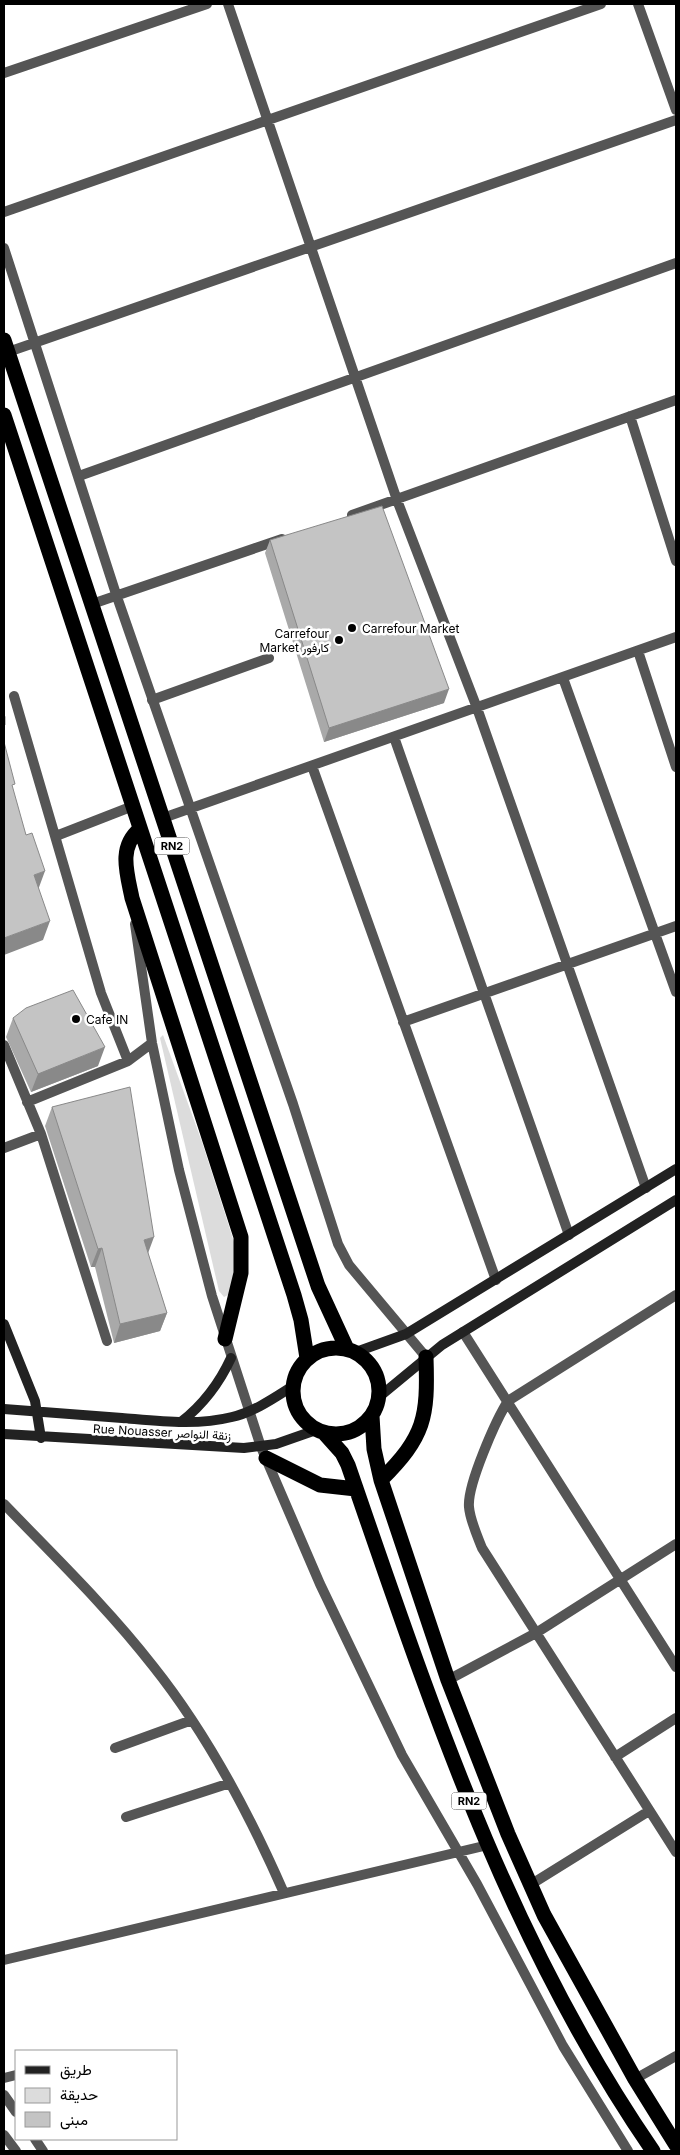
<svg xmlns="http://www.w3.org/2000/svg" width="680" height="2155" viewBox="0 0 680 2155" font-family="Inter,Vazirmatn,sans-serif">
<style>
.green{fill:#dcdcdc}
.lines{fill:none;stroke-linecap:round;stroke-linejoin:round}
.lane{stroke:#555;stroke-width:10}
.street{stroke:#555;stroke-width:10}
.secondary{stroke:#222;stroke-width:10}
.highway{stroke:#000;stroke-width:15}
.wall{fill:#a9a9a9}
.shaded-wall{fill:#898989}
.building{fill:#c4c4c4;stroke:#898989}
.poi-dot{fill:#000;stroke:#fff;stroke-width:2}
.labels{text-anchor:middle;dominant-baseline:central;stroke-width:5;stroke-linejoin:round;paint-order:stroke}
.shield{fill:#fff;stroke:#4c4c4c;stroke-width:1}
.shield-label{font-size:11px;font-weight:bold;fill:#000}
.poi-label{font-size:12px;fill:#000;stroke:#fff;text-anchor:start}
.street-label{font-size:12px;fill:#000;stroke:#fff}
</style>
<rect width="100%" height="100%" fill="#fff"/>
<!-- green -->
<path class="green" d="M 163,1035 L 202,1142 L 234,1242 L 235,1280 L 230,1294 L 224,1297 L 219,1291 L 160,1038 Z"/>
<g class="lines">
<!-- lane -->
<path class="lane" d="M 152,700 L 269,658"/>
<!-- street -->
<path class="street" d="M 228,4 L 397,500 L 477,708 L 646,1188
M 638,4 L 676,110
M 4,73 L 207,4
M 4,212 L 601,4
M 4,248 L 116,594 L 293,1104 L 338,1244 L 349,1265 L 426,1357
M 8,352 L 676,120
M 630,416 L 676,561
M 79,476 L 676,263
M 352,515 L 676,400
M 92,604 L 282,539
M 638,651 L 676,767
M 563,678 L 676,992
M 14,696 L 101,993 L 128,1061
M 394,737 L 569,1235
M 312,766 L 496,1280
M 163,818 L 676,637
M 56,836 L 133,806
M 135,924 L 152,1043 L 179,1170 L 212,1296 L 261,1447 L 320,1584 L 402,1755 L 477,1884 L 563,2046 L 628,2151
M 403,1022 L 676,926
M 4,1045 L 41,1134 L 107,1341
M 27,1102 L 128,1061 L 152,1043
M 4,1148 L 41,1134
M 676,1295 L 508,1401 C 496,1420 467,1485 469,1507 C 470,1520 477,1535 482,1548 L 676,1852
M 463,1332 L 676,1667
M 4,1504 C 55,1557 108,1608 153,1666 C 208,1735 249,1813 284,1893
M 448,1680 L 536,1633 L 676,1544
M 115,1748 L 192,1720
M 615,1757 L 676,1718
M 126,1817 L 230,1783
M 530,1885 L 649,1811
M 4,1960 L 488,1845
M 4,2078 L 16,2075
M 635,2079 L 676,2056
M 4,2095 L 16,2112
M 4,2135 L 16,2151
M 35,2139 L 43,2151"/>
<!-- secondary -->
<path class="secondary" d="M 4,1324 L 35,1401 L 41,1438
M 356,1352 L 406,1334 L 676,1169
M 379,1397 L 442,1345 L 676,1200
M 4,1409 C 43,1412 82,1415 122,1418 C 158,1421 196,1426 232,1417 C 254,1412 274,1398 293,1386
M 181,1422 C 204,1404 219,1384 231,1358
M 4,1434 L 244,1448 L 276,1444 L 316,1430"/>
<!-- highway -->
<path class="highway" d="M 4,340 L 318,1286 L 347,1349
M 4,415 L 294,1295 L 301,1320 L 307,1358
M 140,829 C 118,847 127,873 132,898 L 241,1237 L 241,1273 L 225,1339
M293 1391a43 43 0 1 1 86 0a43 43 0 1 1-86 0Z
M 372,1416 L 374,1449 L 381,1480 L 448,1680 L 508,1834 L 544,1915 L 635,2079 L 676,2145
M 325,1434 L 342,1453 L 348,1465 C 431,1705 507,1939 653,2151
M 266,1458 L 320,1485 L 356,1489
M 381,1480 C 425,1436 428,1418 426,1357"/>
</g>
<!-- wall -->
<path class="wall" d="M 270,540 L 444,703 L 324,742 L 265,553 Z
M 13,1018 L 98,1066 L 31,1092 L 6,1037 Z
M 52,1107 L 148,1253 L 167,1313 L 160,1331 L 114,1343 L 95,1267 L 91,1267 L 45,1126 Z"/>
<!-- shaded-wall -->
<path class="shaded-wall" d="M 449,689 L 444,703 L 324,742 L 329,728 Z
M 45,871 L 38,890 L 34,875 Z
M 50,921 L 43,940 L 4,955 L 4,938 Z
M 105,1047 L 98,1066 L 31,1092 L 38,1074 Z
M 154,1237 L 147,1256 L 144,1240 Z
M 102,1248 L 95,1267 L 91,1267 L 98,1249 Z
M 167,1313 L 160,1331 L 114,1343 L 120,1324 Z"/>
<!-- building -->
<path class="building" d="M 382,506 L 449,689 L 329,728 L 270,540 Z
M 4,714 L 5,717 L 5,725 L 4,726 Z
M 4,742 L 15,784 L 12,785 L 26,835 L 32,833 L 45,871 L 34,875 L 50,921 L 4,938 Z
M 73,990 L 105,1047 L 38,1074 L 13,1018 L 26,1008 Z
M 130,1087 L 154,1237 L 144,1240 L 167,1313 L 120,1324 L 102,1248 L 98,1249 L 52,1107 Z"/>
<!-- markers -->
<g class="poi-dot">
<circle cx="352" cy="628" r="5"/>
<circle cx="339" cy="640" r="5"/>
<circle cx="76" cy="1019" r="5"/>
</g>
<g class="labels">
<!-- shield labels -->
<g class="shield">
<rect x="154.5" y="837.5" width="35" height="17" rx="4"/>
<rect x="451.5" y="1792.5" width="35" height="17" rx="4"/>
</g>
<g class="shield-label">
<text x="172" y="846">RN2</text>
<text x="469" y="1801">RN2</text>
</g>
<!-- poi labels -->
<g class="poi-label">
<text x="362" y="628">Carrefour Market</text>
<text x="329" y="633" text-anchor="end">Carrefour<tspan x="329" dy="14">Market كارفور</tspan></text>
<text x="86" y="1019">Cafe IN</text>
</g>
<!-- street labels -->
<g class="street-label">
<text transform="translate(162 1432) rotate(3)">Rue Nouasser زنقة النواصر</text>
</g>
</g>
<!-- border -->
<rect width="680" height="2155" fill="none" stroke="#000000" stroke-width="10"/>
<!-- legend -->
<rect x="15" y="2050" width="162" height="90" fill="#ffffff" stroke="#999999"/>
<rect x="25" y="2066" width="25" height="8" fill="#222222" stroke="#999999"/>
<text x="60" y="2075" font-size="15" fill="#000000">طريق</text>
<rect x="25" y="2088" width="25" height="15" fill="#dcdcdc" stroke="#999999"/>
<text x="60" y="2100" font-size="15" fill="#000000">حديقة</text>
<rect x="25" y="2112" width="25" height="15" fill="#c4c4c4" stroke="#999999"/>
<text x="60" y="2125" font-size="15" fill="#000000">مبنى</text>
</svg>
